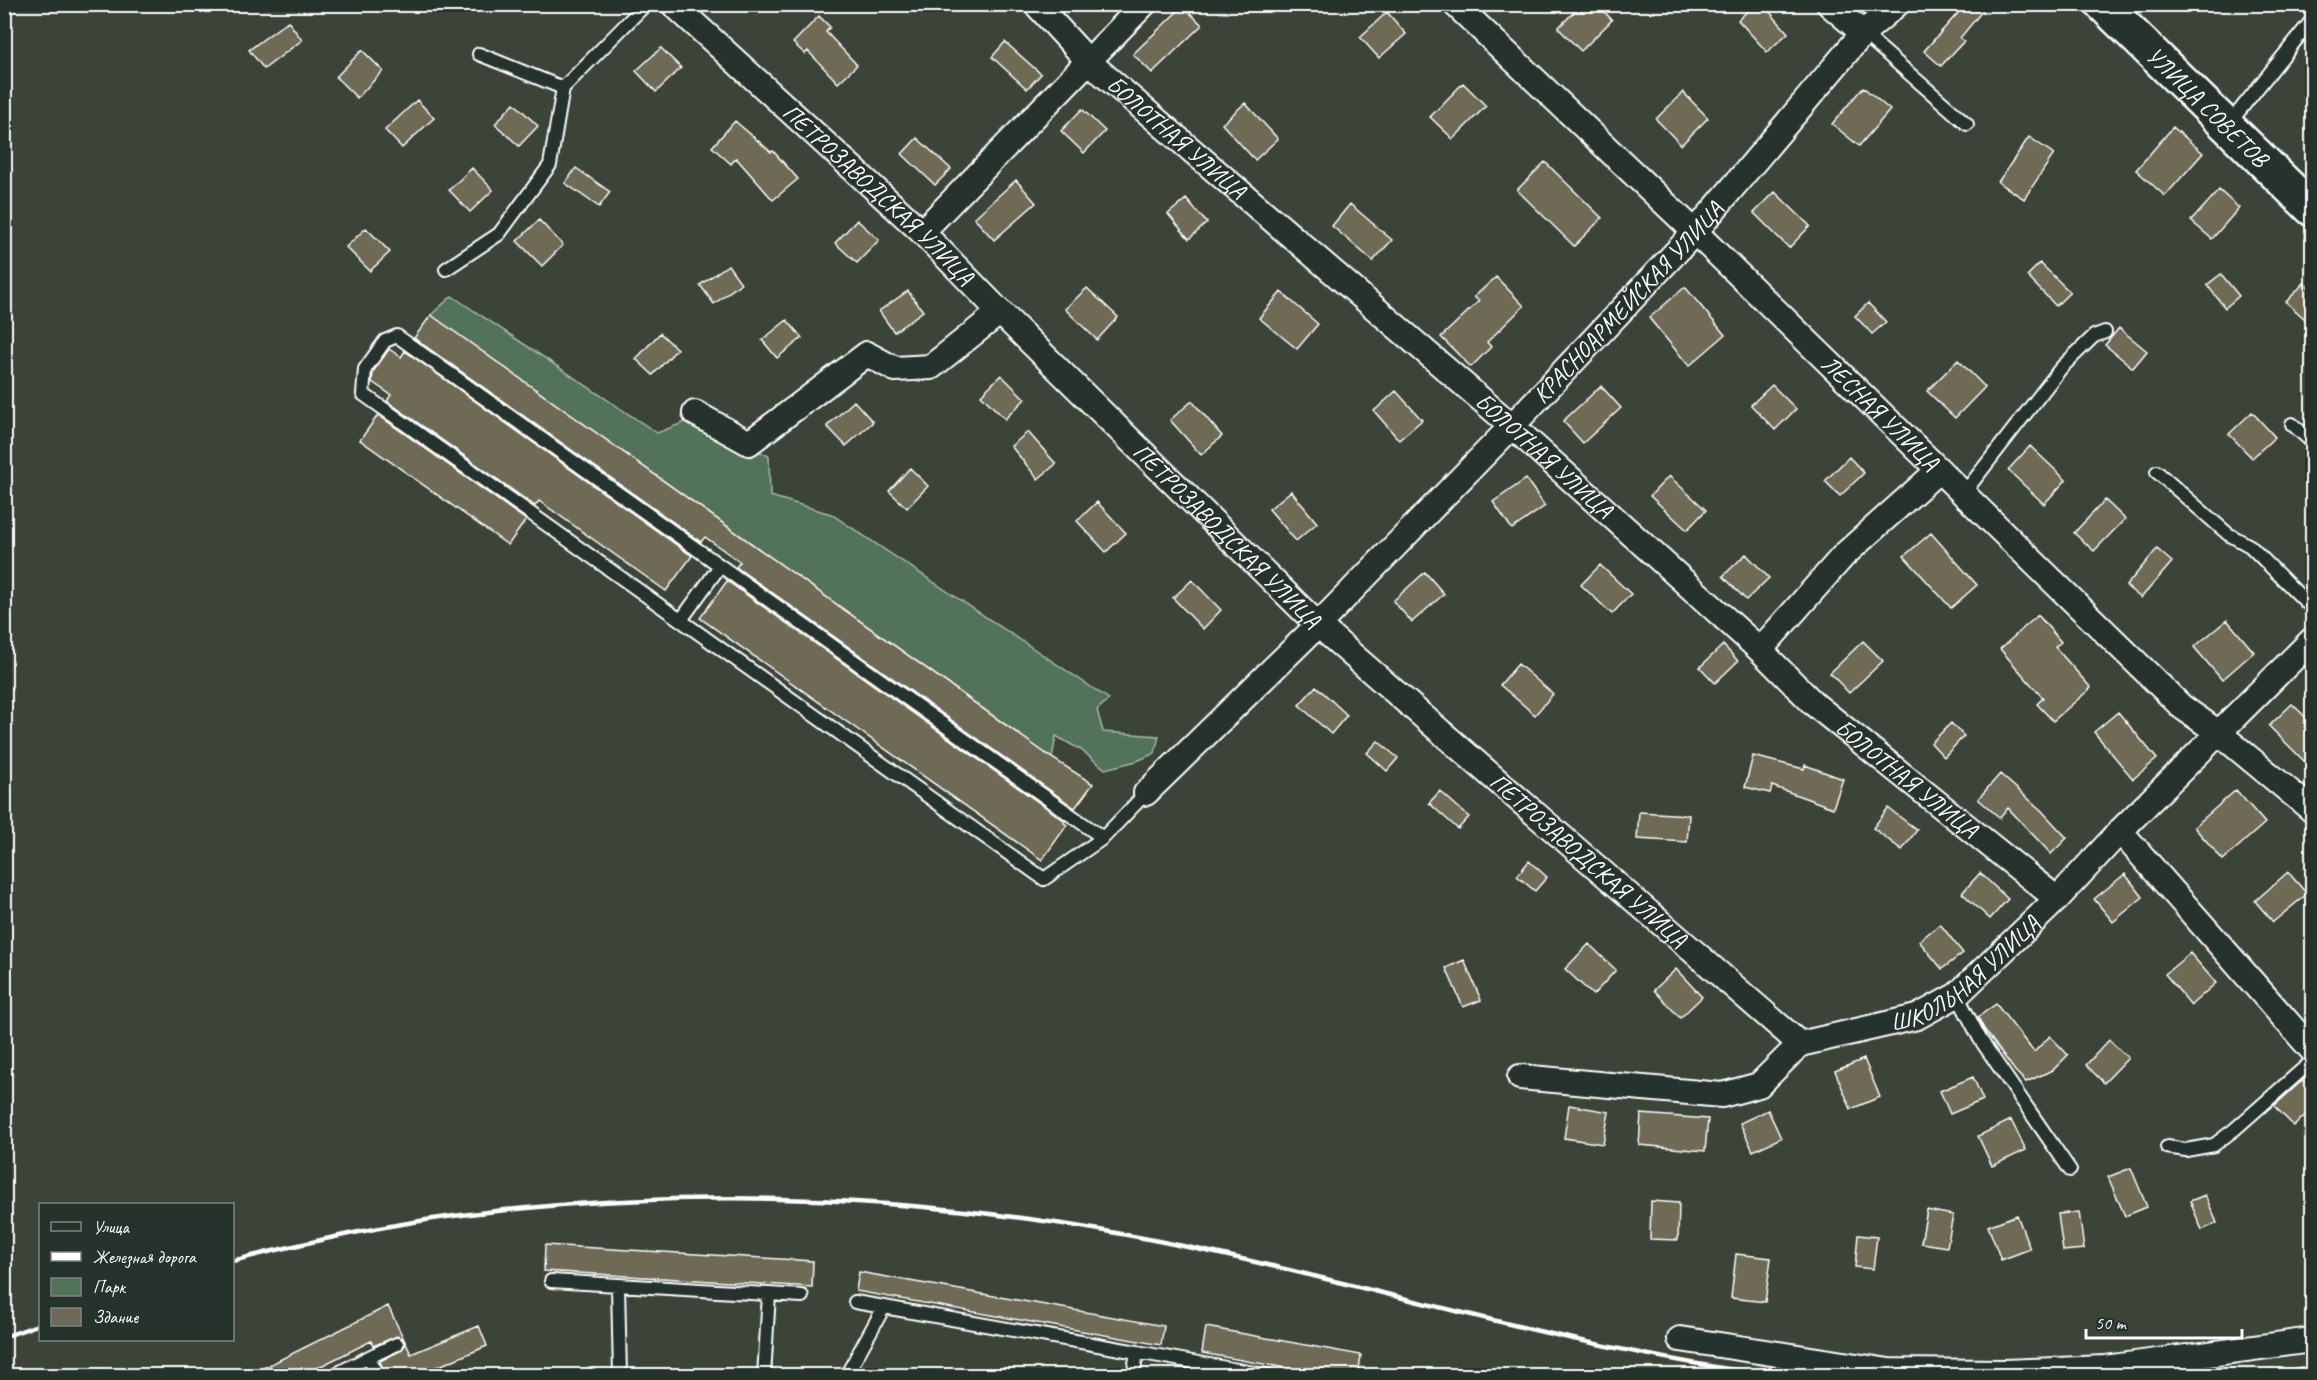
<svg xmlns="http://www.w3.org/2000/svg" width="2317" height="1380" viewBox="0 0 2317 1380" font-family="Caveat,sans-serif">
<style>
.green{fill:#53725a;stroke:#a9b8ac;stroke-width:1.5}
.building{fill:#6e6a57;stroke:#fff;stroke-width:1.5}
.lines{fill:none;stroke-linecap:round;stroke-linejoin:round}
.lane-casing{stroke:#fff;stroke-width:16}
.street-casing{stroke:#fff;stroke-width:28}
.secondary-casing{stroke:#fff;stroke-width:38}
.lane{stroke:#26332d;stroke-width:12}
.street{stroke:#26332d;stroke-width:24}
.secondary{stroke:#26332d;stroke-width:33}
.rail{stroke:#fff;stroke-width:4.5}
.labels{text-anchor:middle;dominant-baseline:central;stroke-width:6;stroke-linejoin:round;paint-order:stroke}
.street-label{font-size:24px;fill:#fff;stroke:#26332d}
</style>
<rect width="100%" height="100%" fill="#3c443a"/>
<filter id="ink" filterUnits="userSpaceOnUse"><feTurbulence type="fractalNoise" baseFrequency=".0167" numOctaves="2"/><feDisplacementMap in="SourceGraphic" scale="12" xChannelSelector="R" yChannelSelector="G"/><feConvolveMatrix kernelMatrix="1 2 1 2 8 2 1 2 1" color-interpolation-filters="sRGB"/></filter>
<g filter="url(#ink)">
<!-- green -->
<path class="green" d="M 452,296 L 657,433 L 685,422 L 724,435 L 769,456 L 770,496 L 831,514 L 1109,699 L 1097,710 L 1103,732 L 1159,736 L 1155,753 L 1137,761 L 1105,769 L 1081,750 L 1056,736 L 1052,758 L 431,315 Z"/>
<!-- building -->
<path class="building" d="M 1582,4 L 1597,4 L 1612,20 L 1581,51 L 1558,28 Z
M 1755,4 L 1763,4 L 1788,33 L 1767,52 L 1738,20 Z
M 1966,4 L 1988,4 L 1960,38 L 1964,41 L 1941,66 L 1924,51 Z
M 1183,6 L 1202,25 L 1152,73 L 1133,54 Z
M 1387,12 L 1406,34 L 1379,58 L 1360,37 Z
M 819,16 L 830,27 L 826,32 L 857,65 L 838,83 L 808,51 L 805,54 L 793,43 Z
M 288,21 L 302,40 L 264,69 L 249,50 Z
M 1005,42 L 1041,74 L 1027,89 L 992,57 Z
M 661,48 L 681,68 L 656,92 L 636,71 Z
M 362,50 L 383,71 L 357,98 L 336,77 Z
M 1463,83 L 1486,106 L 1453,139 L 1430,117 Z
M 1863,87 L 1890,110 L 1859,146 L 1832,124 Z
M 1683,92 L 1708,118 L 1681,145 L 1656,119 Z
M 417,100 L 434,118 L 402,148 L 385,130 Z
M 514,103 L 538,126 L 519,146 L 495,124 Z
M 1245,103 L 1278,139 L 1255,160 L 1222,124 Z
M 1082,109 L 1105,131 L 1084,153 L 1061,131 Z
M 735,121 L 771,152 L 773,151 L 798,179 L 773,200 L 736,158 L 731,164 L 712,147 Z
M 2173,127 L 2203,153 L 2165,196 L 2136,170 Z
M 2029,137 L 2054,154 L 2024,199 L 1998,182 Z
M 917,138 L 951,169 L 935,185 L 902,154 Z
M 1545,162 L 1602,218 L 1574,246 L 1517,190 Z
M 472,168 L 493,190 L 470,212 L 449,190 Z
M 576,168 L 610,192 L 599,207 L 565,183 Z
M 1016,180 L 1036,203 L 994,240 L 974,218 Z
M 2219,190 L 2239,208 L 2212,239 L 2191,221 Z
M 1775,192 L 1810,226 L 1789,248 L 1754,213 Z
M 1186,199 L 1207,223 L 1189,239 L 1168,214 Z
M 1350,204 L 1392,240 L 1373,261 L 1332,226 Z
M 539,220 L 563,245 L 542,266 L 517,241 Z
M 857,220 L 879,240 L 857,263 L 835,243 Z
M 366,228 L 390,252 L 370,271 L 346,247 Z
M 2040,263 L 2070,292 L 2056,306 L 2027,276 Z
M 728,265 L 741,283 L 714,304 L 700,285 Z
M 2221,274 L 2239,296 L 2225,308 L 2207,285 Z
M 1496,277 L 1524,306 L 1487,342 L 1491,347 L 1471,367 L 1441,337 L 1479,301 L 1474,297 Z
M 2304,283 L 2313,291 L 2313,311 L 2305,319 L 2286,302 Z
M 1685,287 L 1725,335 L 1689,366 L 1649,318 Z
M 1087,288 L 1118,317 L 1097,340 L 1065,309 Z
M 908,291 L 923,311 L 894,332 L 879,311 Z
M 1281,292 L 1318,324 L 1297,349 L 1259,318 Z
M 1868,303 L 1886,322 L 1872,334 L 1855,316 Z
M 431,315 L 1052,758 L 1093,784 L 1075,808 L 736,567 L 740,562 L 705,537 L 701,542 L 414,338 Z
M 787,320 L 802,338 L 777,358 L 762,340 Z
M 2119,328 L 2147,351 L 2133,368 L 2105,345 Z
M 660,333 L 677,349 L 653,375 L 636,359 Z
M 389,349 L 401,357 L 405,351 L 692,556 L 666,591 L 539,501 L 535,506 L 387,401 L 391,395 L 372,382 L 373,372 Z
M 1958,360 L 1985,387 L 1955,418 L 1927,391 Z
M 1001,375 L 1025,399 L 1005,419 L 981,395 Z
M 1772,385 L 1796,409 L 1775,430 L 1751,405 Z
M 1601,386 L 1621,408 L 1583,443 L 1563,421 Z
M 1396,391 L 1422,420 L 1399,440 L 1374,411 Z
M 854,401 L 873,422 L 846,446 L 827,426 Z
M 1192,401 L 1222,436 L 1201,455 L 1170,420 Z
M 2252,412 L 2275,437 L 2252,458 L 2229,434 Z
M 378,415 L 526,520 L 508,545 L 360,440 Z
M 1028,432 L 1056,464 L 1038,479 L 1011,446 Z
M 2030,446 L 2066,480 L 2044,504 L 2008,470 Z
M 1849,457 L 1864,473 L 1840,496 L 1825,481 Z
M 910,468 L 928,486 L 907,508 L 889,491 Z
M 1669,476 L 1706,510 L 1687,530 L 1650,496 Z
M 1526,479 L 1545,506 L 1512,529 L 1493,502 Z
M 1291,491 L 1317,523 L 1296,541 L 1269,509 Z
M 2105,500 L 2125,519 L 2094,551 L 2074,533 Z
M 1097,502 L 1126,533 L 1106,552 L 1077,521 Z
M 1931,533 L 1977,585 L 1951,608 L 1904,556 Z
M 2157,549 L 2172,562 L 2141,598 L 2126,586 Z
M 1746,554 L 1769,578 L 1746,600 L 1723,576 Z
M 1600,565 L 1631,594 L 1612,614 L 1581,585 Z
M 1425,572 L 1444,594 L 1412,622 L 1393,601 Z
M 1192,580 L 1221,610 L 1203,629 L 1173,598 Z
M 727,581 L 1065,821 L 1064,823 L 1067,825 L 1042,860 L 700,618 Z
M 2038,615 L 2061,642 L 2055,647 L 2091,688 L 2053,721 L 2037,704 L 2043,698 L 2000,649 Z
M 2227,620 L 2254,652 L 2222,680 L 2194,647 Z
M 1863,641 L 1883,661 L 1849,693 L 1830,673 Z
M 1723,645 L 1738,661 L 1715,683 L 1700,667 Z
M 1518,664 L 1553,694 L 1535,715 L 1500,685 Z
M 1316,686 L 1347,715 L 1331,734 L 1299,705 Z
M 2292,704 L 2313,724 L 2313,770 L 2269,726 Z
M 2118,712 L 2157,759 L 2133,779 L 2094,732 Z
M 1951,723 L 1964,736 L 1944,757 L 1931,743 Z
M 1378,741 L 1398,758 L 1387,771 L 1367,753 Z
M 1753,756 L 1804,769 L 1805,765 L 1843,779 L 1833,808 L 1772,786 L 1770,793 L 1745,787 Z
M 2000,774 L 2041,810 L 2067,838 L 2051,854 L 2008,808 L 2000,818 L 1978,799 Z
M 2236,790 L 2265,823 L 2223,860 L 2194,827 Z
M 1440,791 L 1469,817 L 1458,829 L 1429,803 Z
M 1888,808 L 1917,830 L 1902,850 L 1873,828 Z
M 1639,812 L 1689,815 L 1687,842 L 1637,839 Z
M 1529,861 L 1547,877 L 1535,891 L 1517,876 Z
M 2288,872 L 2307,894 L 2273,922 L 2255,901 Z
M 1980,873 L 2008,899 L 1990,919 L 1962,893 Z
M 2125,874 L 2143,897 L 2113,922 L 2094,899 Z
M 1940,924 L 1963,953 L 1942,969 L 1919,941 Z
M 1589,944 L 1616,970 L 1593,995 L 1565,969 Z
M 2190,953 L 2216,983 L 2191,1005 L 2165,974 Z
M 1464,960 L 1481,1000 L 1463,1007 L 1446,968 Z
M 1676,969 L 1702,997 L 1680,1018 L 1654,990 Z
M 1996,1004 L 2034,1052 L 2050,1036 L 2068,1055 L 2053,1070 L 2026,1082 L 2015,1071 L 1984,1029 L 1978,1017 Z
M 2109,1040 L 2128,1058 L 2104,1083 L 2086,1065 Z
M 1864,1059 L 1880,1097 L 1851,1109 L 1835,1071 Z
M 1973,1077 L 1983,1100 L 1950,1114 L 1940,1091 Z
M 2306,1077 L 2313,1084 L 2313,1108 L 2294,1126 L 2274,1106 Z
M 1569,1105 L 1609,1112 L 1603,1144 L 1564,1138 Z
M 1768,1110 L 1781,1138 L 1753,1151 L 1740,1123 Z
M 1641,1114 L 1708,1119 L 1705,1151 L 1639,1145 Z
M 2011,1120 L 2026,1150 L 1992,1166 L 1978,1136 Z
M 2131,1168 L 2147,1207 L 2125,1216 L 2108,1177 Z
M 2205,1195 L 2217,1223 L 2202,1230 L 2190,1201 Z
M 1651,1201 L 1679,1203 L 1678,1240 L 1650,1239 Z
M 1927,1210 L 1953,1215 L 1947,1247 L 1921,1243 Z
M 2079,1212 L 2084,1249 L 2063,1251 L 2058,1214 Z
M 2017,1215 L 2030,1249 L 2001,1260 L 1988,1226 Z
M 1858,1235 L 1877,1237 L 1873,1269 L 1855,1267 Z
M 545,1245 L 813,1261 L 812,1287 L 544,1271 Z
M 1736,1254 L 1771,1258 L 1765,1302 L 1731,1298 Z
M 859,1272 L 1164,1326 L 1161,1345 L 856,1291 Z
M 388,1306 L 411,1354 L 479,1326 L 487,1346 L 415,1376 L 385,1376 L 380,1361 L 400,1351 L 405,1345 L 402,1338 L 397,1336 L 373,1346 L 371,1341 L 301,1376 L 247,1376 Z
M 1206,1327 L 1361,1355 L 1358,1376 L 1331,1376 L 1202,1353 Z"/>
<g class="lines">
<!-- lane casing -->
<g class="lane-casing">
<path id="lane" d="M 1863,33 L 1967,124
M 479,54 L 563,88
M 2228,125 L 2312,20
M 446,269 L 499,234 L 550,165 L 563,88 L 646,4
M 2292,424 L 2312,442
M 2157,472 L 2228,534 L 2250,546 L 2312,608
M 1964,493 L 2061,368 L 2094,336 L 2105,332
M 681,620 L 720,566
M 1103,838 L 397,336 L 385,341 L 365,369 L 363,394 L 1044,879 L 1103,838 L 1146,793
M 1957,995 L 1980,1039 L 2070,1170
M 2167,1147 L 2186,1150 L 2214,1145 L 2235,1129 L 2312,1061
M 551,1281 L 618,1285 L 620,1376
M 618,1285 L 802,1296
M 855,1302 L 884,1307
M 1137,1352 L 1271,1376
M 369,1357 L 397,1344
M 332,1376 L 369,1357 L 377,1376
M 764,1376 L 769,1294
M 846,1376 L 884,1307 L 1137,1352 L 1133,1376"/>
</g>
<!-- street casing -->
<g class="street-casing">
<g id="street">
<path id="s1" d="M 673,4 L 922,232 L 1000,312 L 1318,625 L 1800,1044"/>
<path id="s2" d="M 1036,4 L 1089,62 L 1512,426 L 1760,650 L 1814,704 L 2057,899"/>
<path id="s3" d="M 1455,4 L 1695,232 L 2182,707 L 2219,733 L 2312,810"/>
<path d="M 1829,4 L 1863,33"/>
<path d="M 922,232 L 1144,4"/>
<path d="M 695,413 L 749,443 L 867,354 L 895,369 L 931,367 L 1000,312"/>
<path d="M 1760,650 L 1844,555 L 1939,470"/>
<path id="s4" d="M 1146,793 L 1318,625 L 1512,426 L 1695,232 L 1863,33 L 1897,4"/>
<path d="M 2120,831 L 2312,1050"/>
<path id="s5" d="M 1520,1077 L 1722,1095 L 1759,1085 L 1800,1044 L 1917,1017 L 1957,995 L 2057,899 L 2120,831 L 2312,640"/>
<path d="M 1680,1339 L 1889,1371 L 2005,1372 L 2105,1368 L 2312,1340"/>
</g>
</g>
<!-- secondary casing -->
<g class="secondary-casing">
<g id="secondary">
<path id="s6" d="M 2102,4 L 2312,209"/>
</g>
</g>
<!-- lane -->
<use href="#lane" class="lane"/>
<!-- street -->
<use href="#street" class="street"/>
<!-- secondary -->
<use href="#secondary" class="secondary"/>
<!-- rail -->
<path class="rail" d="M 232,1261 C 316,1240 401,1221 487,1212 C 703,1188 924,1196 1138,1237 C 1351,1278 1559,1347 1775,1376
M 4,1337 L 40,1324
M 2259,1376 L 2312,1367"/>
</g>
</g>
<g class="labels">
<!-- street labels -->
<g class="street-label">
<text stroke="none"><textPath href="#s6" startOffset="147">УЛИЦА СОВЕТОВ</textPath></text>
<text stroke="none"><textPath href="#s2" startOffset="194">БОЛОТНАЯ УЛИЦА</textPath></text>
<text stroke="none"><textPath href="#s1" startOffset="280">ПЕТРОЗАВОДСКАЯ УЛИЦА</textPath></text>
<text stroke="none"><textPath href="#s4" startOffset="688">КРАСНОАРМЕЙСКАЯ УЛИЦА</textPath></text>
<text stroke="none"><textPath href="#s3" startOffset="590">ЛЕСНАЯ УЛИЦА</textPath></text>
<text stroke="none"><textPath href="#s2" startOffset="680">БОЛОТНАЯ УЛИЦА</textPath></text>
<text stroke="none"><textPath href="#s1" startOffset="768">ПЕТРОЗАВОДСКАЯ УЛИЦА</textPath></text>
<text stroke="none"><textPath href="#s2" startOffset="1166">БОЛОТНАЯ УЛИЦА</textPath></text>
<text stroke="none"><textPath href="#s1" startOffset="1254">ПЕТРОЗАВОДСКАЯ УЛИЦА</textPath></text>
<text stroke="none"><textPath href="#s5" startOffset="483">ШКОЛЬНАЯ УЛИЦА</textPath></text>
</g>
</g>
<!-- margin -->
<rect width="2317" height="1380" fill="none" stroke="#26332d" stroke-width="24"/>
<rect x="12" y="12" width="2293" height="1356" fill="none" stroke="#fff" stroke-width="2" filter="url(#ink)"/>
<!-- legend -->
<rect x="39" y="1203" width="195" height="138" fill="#26332d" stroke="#7d8581" stroke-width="1.5"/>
<rect x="51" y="1222" width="30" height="9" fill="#26332d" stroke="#7d8581" stroke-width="1.5"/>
<text x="93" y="1233" font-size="18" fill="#ffffff">Улица</text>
<rect x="51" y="1252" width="30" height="9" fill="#ffffff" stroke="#7d8581" stroke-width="1.5"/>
<text x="93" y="1263" font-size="18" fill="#ffffff">Железная дорога</text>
<rect x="51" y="1278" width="30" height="18" fill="#53725a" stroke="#7d8581" stroke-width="1.5"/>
<text x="93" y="1293" font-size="18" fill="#ffffff">Парк</text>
<rect x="51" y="1308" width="30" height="18" fill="#6e6a57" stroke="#7d8581" stroke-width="1.5"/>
<text x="93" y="1323" font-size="18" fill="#ffffff">Здание</text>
<!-- scale -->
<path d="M2086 1329v9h156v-9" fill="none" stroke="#ffffff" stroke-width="3"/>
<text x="2095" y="1329" font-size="18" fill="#ffffff" stroke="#26332d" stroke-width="4.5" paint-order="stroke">50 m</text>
</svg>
